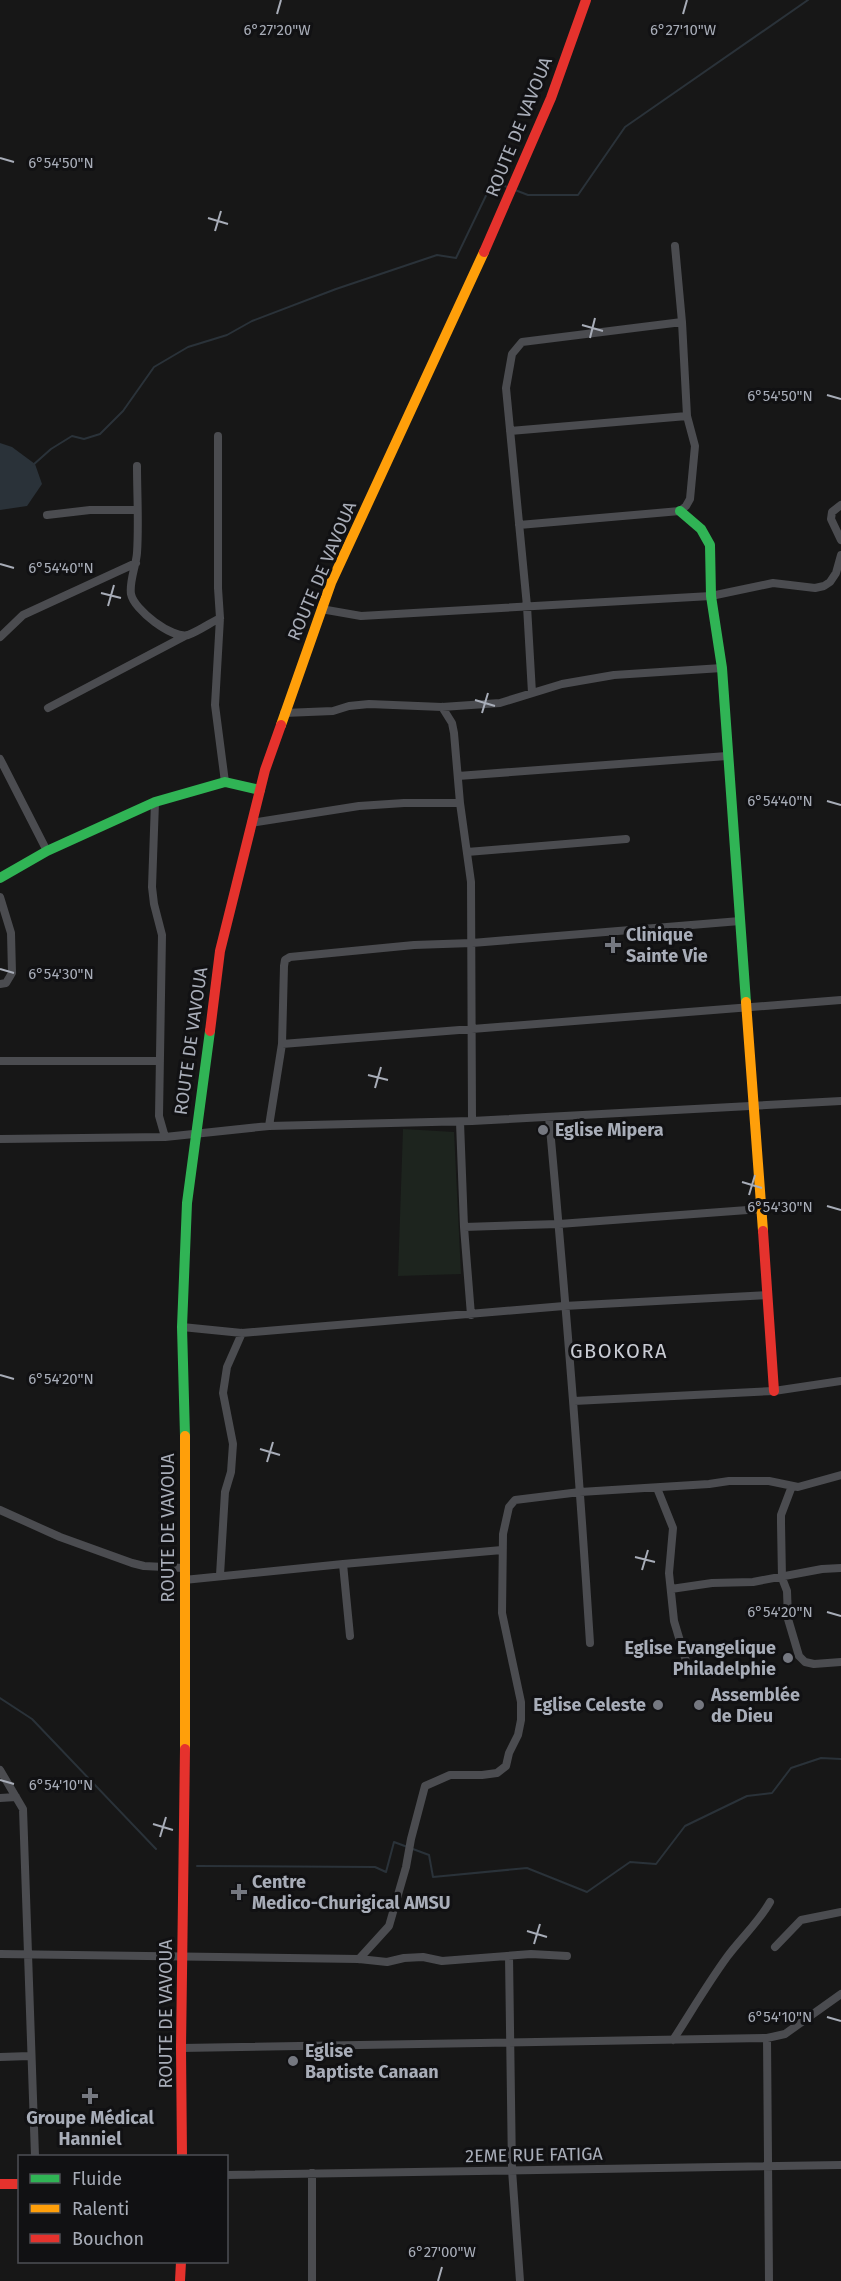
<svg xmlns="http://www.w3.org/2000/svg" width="841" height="2281" viewBox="0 0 841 2281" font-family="'Fira Sans',sans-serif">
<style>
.green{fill:#1d241e}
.water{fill:#2a3239}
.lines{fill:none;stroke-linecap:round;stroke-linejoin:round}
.stream{stroke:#2a3239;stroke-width:2}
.street{stroke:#4b4c50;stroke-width:8}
.fast{stroke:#30b455;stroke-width:10}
.slow{stroke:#ff9f0a;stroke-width:10}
.jam{stroke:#e5322d;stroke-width:10}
.ticks{fill:none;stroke:#a8adb8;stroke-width:2}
.poi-dot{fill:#757880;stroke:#111113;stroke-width:2}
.labels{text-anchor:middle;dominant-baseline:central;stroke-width:6;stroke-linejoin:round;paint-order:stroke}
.street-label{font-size:18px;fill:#a8adb8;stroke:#111113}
.poi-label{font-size:18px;font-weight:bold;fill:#a8adb8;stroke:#111113;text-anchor:start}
.neighbourhood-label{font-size:20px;letter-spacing:1.5px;fill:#c9ccd4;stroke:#111113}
.ticks-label{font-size:15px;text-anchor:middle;fill:#a8adb8;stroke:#111113;stroke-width:6;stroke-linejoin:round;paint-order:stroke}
</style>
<rect width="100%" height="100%" fill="#171717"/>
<!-- green -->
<path class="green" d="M 403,1129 L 454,1132 L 461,1274 L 398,1276 Z"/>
<!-- water -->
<path class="water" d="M 0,443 L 12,447 L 35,464 L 42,484 L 27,506 L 0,510 Z"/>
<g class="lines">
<!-- stream -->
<path class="stream" d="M 515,190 L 528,195 L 578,195 L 625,127 L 808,0
M 33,465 L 51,449 L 72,436 L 84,439 L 100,434 L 123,411 L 154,367 L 188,347 L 227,335 L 252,321 L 336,289 L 437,255 L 456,258 L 493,181 L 507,187
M 0,1698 L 32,1719 L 156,1849
M 197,1866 L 375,1867 L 386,1872 L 394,1842 L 429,1855 L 433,1877 L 527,1868 L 587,1892 L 630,1862 L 656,1864 L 685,1826 L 747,1796 L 772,1793 L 791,1768 L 821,1758 L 841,1759"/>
<!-- street -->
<path class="street" d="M 510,431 L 687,416
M 218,436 L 218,588 L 220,618 L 215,705 L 225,782
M 137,466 C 137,495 139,524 137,553 C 136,566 129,582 131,594 C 134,610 172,639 188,635 C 199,631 210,623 220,618
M 841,505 L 832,512 L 831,519 L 841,540
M 47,515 L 90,510 L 137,510
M 519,525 L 680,511 L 686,506 L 690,499 L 695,446 L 687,416 L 682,322 L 675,246
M 321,609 L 361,616 L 711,596 L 773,583 L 815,588 L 824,586 L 830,582 L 836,573 L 841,555
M 0,637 L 23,615 L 136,563
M 532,693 L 527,606 L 506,388 L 512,354 L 522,342 L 682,322
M 442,707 L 452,723 L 454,733 L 460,803 L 471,882 L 472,1121
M 48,708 L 185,636
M 284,713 L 333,711 L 349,706 L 369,704 L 442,707 L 500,703 L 562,684 L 614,675 L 722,668
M 0,759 L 47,851
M 458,776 L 727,756
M 155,802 L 152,887 L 154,904 L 162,935 L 159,1116 L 165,1137
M 251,823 L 359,806 L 404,803 L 460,803
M 467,852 L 626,839
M 0,897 L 11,933 L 12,973 L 6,983 L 0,984
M 282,1044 L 284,966 L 285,960 L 290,957 L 414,945 L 472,943 L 740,921
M 0,1061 L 160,1061
M 549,1117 C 565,1292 579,1467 590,1643
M 460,1122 L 464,1227 L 471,1315
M 269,1126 L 282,1044 L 841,1000
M 0,1139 L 165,1137 L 269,1126 L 472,1121 L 841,1101
M 464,1227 L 559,1224 L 761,1209
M 182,1327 L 242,1333 L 564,1306 L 768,1295
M 574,1401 L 774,1391 L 841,1381
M 792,1486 L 781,1515 L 781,1523 L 782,1578 L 787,1591 L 788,1619 L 799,1656 L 805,1662 L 814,1664 L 841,1662
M 657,1488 L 673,1528 L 669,1573 L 674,1621 L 686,1661
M 0,1510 L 60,1537 L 132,1563 L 144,1566 L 184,1568
M 343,1564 L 502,1550
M 220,1575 L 225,1492 L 231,1472 L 233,1444 L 223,1393 L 227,1367 L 242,1333
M 184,1580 L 343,1564 L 350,1636
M 671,1589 L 712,1583 L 753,1582 L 822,1569 L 841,1568
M 0,1770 L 23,1809 L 35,2156
M 0,1798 L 16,1797
M 775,1947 L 801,1920 L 841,1912
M 0,1954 L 359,1959 L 387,1962 L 404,1958 L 423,1957 L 442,1961 L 531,1954 L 567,1956
M 509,1956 L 512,2170 L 520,2281
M 359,1959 L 389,1926 L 406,1867 L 411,1839 L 425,1786 L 450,1775 L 482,1775 L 497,1773 L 506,1766 L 509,1753 L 518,1735 L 521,1720 L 521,1702 L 502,1613 L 503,1534 L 509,1507 L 515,1500 L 580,1492 L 709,1484 L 729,1481 L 769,1481 L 798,1487 L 841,1475
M 767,2038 L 769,2281
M 673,2040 C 691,2012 708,1983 727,1957 C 741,1938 758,1923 770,1902
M 181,2048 L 767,2038 L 785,2034 L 841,1994
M 0,2057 L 30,2056
M 312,2173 L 312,2281
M 226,2175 L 841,2165"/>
<!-- fast -->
<path class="fast" d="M 680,511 L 701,529 L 710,545 L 711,596 L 722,668 L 746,1002
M 0,878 L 47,851 L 155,802 L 225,782 L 260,790
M 185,1436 L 182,1327 L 187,1203 L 210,1031"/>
<!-- slow -->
<path class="slow" d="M 281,725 L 331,583 L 484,252
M 746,1002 L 763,1231
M 185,1436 L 185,1749"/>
<!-- jam -->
<path class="jam" d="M 484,252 L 551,98 L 586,0
M 210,1031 L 220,951 L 265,770 L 281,725
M 763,1231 L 774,1391
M 182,2156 L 181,2048 L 185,1749
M 0,2184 L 20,2184
M 180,2281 L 181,2262"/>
</g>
<!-- ticks -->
<path class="ticks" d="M 277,14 L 281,0M 683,14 L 687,0M 0,158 L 14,162M 208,218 L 228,224M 215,231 L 221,211M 582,325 L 603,331M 590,338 L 595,318M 827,395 L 841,399M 0,564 L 14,568M 101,593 L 121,598M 108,606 L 114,585M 475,700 L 495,706M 482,713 L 488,693M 827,801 L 841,805M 0,969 L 14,973M 368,1075 L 388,1080M 375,1088 L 381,1067M 742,1182 L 762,1188M 749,1195 L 755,1175M 827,1206 L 841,1210M 0,1375 L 14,1379M 260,1449 L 280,1455M 267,1462 L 273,1442M 635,1557 L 655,1562M 642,1570 L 648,1550M 827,1612 L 841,1616M 0,1780 L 14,1784M 153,1824 L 173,1830M 160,1837 L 166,1817M 527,1931 L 547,1937M 534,1944 L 540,1924M 827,2017 L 841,2021M 438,2281 L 442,2267"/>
<!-- markers -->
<g class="poi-dot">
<path d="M610 936h6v6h6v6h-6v6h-6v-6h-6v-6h6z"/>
<circle cx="543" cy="1130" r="6"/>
<circle cx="788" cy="1658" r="6"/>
<circle cx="658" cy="1705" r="6"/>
<circle cx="699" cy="1705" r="6"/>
<path d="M236 1883h6v6h6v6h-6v6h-6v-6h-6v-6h6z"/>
<circle cx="293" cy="2061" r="6"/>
<path d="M87 2087h6v6h6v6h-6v6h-6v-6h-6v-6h6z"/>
</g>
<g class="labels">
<!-- street labels -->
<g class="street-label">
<text transform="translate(519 127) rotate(-68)">ROUTE DE VAVOUA</text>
<text transform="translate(322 571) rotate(-67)">ROUTE DE VAVOUA</text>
<text transform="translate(191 1041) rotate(-82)">ROUTE DE VAVOUA</text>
<text transform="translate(168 1528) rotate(-90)">ROUTE DE VAVOUA</text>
<text transform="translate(166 2014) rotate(-90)">ROUTE DE VAVOUA</text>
<text transform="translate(534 2155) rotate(-1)">2EME RUE FATIGA</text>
</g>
<!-- poi labels -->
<g class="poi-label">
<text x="626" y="935">Clinique<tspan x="626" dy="21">Sainte Vie</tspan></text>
<text x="555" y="1130">Eglise Mipera</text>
<text x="776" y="1648" text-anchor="end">Eglise Evangelique<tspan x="776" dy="21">Philadelphie</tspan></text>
<text x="711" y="1695">Assemblée<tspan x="711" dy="21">de Dieu</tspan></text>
<text x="646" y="1705" text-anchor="end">Eglise Celeste</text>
<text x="252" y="1882">Centre<tspan x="252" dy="21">Medico-Churigical AMSU</tspan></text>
<text x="305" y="2051">Eglise<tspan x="305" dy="21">Baptiste Canaan</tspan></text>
<text x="90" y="2118" text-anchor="middle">Groupe Médical<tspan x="90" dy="21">Hanniel</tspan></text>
</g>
<!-- neighbourhood labels -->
<g class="neighbourhood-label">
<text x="619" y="1351">GBOKORA</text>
</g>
</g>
<g class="ticks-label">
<text x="277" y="35">6°27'20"W</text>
<text x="683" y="35">6°27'10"W</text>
<text x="61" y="168">6°54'50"N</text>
<text x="780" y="401">6°54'50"N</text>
<text x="61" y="573">6°54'40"N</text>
<text x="780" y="806">6°54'40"N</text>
<text x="61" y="979">6°54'30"N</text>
<text x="780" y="1212">6°54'30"N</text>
<text x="61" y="1384">6°54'20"N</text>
<text x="780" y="1617">6°54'20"N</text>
<text x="61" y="1790">6°54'10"N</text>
<text x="780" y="2022">6°54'10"N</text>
<text x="442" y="2257">6°27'00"W</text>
</g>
<!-- legend -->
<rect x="18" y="2155" width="210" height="108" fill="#111113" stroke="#4d4f55" stroke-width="1.5"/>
<rect x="30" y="2174" width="30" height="9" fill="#30b455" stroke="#4d4f55" stroke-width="1.5"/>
<text x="72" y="2185" font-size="18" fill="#a8adb8">Fluide</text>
<rect x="30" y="2204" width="30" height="9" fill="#ff9f0a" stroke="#4d4f55" stroke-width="1.5"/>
<text x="72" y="2215" font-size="18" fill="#a8adb8">Ralenti</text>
<rect x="30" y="2234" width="30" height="9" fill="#e5322d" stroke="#4d4f55" stroke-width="1.5"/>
<text x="72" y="2245" font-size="18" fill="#a8adb8">Bouchon</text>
</svg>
